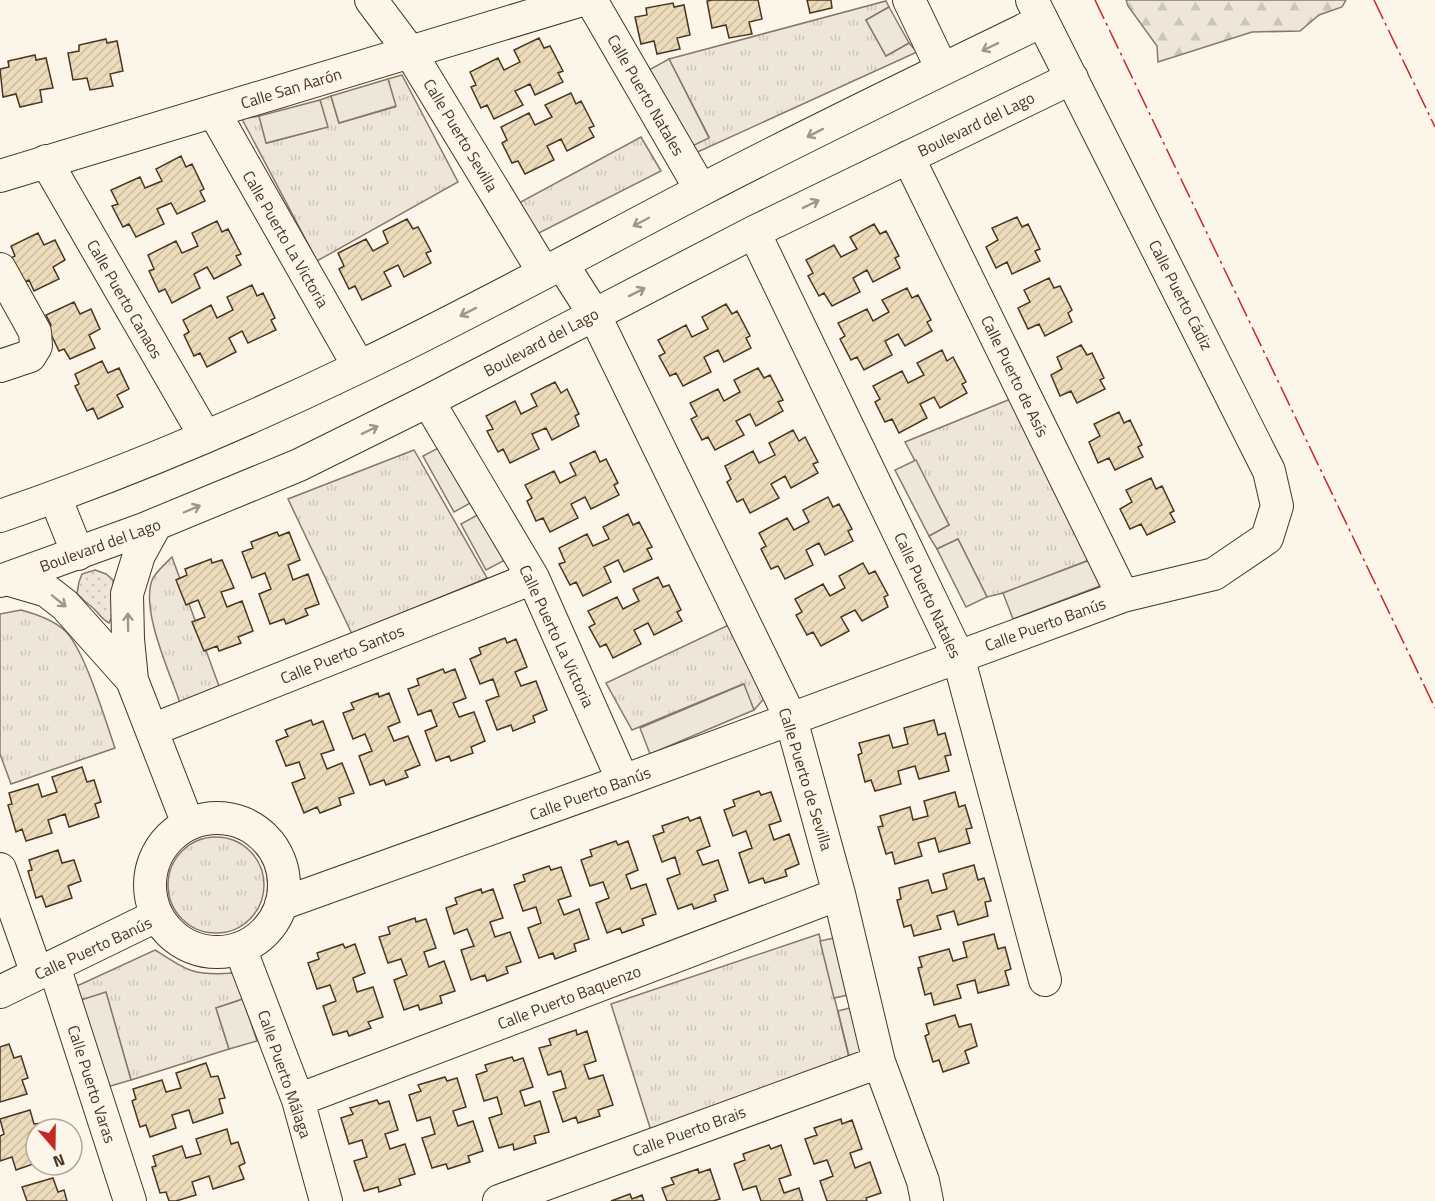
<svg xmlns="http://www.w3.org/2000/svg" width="1435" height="1201" viewBox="0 0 1435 1201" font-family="'Titillium Web',sans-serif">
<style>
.grass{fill:url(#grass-dots);stroke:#887966;stroke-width:1.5}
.forest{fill:url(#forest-firs);stroke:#887966;stroke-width:1.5}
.park{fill:url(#park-tufts);stroke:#887966;stroke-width:1.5}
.parking{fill:#ede7d9;stroke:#887966;stroke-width:1.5}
.building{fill:url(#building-hatch);stroke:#4a3520;stroke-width:1.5}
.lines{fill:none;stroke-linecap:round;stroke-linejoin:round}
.minor-casing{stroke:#4a3520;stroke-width:34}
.minor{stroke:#fbf6e9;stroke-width:32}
.power{stroke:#c62828;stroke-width:1.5;stroke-dasharray:21 4.5 3 4.5;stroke-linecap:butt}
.oneway{stroke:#a29684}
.labels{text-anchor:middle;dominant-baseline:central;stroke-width:4.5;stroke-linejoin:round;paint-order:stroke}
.street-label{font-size:16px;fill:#4a3520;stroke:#fbf6e9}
</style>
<defs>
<pattern id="grass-dots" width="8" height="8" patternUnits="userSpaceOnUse" patternTransform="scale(1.5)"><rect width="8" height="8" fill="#ede6d9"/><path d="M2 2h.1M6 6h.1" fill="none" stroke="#cdc6ba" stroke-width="1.8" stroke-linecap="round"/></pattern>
<pattern id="forest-firs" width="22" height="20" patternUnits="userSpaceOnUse" patternTransform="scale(1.5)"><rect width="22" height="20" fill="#ede6d9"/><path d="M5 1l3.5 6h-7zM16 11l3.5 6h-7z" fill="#cdc6ba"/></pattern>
<pattern id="park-tufts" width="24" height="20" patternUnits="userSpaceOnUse" patternTransform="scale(1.5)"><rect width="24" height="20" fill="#ede6d9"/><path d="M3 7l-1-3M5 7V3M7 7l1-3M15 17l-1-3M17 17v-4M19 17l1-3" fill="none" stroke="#cdc6ba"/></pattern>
<pattern id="building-hatch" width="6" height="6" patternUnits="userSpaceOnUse" patternTransform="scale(1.5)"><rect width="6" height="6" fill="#ecdcbc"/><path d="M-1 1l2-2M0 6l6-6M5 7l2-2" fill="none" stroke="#ccbda1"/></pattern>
</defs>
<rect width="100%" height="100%" fill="#fbf6e9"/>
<!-- grass -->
<path class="grass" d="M 95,570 L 106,574 L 113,580 C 114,593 110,603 113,615 L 109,623 C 101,619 100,614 93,608 C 87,603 82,600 77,593 L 79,582 L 82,574 Z"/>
<!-- forest -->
<path class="forest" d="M 1126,0 L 1346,0 L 1342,7 L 1319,15 L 1300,31 L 1252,32 L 1158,62 L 1157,46 L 1128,6 Z"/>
<!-- park -->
<path class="park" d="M 886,1 L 889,7 L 866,20 L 886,56 L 909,43 L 917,52 L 691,155 L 686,149 L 709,137 L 669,59 Z
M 402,75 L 458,182 L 317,261 L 242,119 L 259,116 L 267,143 L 327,127 L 320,100 L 331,96 L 339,123 L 395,107 L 388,79 Z
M 641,137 L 661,171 L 533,236 L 517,204 Z
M 1013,398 L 1112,582 L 1100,586 L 1089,560 L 1003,593 L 987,597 L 958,539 L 937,549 L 929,536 L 949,525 L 905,442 Z
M 414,450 L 487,578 L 352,634 L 288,499 Z
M 172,557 L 219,686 L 180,703 C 170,673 139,607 153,578 C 158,570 165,564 172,557 Z
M 21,610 C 36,614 51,619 63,629 C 84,646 105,720 115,748 L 11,784 L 0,754 L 0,614 Z
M 735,622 L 768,694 L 754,710 L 743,684 L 632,730 L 606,683 Z
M168 885a48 48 0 1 1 96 0a48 48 0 1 1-96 0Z
M 819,934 L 851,1066 L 652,1134 L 611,1004 Z
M 155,950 C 188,971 194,976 233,973 L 243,999 L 216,1008 L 229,1049 L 131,1080 L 106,993 L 81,1000 L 77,986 Z"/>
<!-- parking -->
<path class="parking" d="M 889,7 L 909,43 L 886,56 L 866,20 Z
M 669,59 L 709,138 L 686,149 L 647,71 Z
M 388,79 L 396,106 L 339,123 L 331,96 Z
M 320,100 L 328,127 L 266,143 L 259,116 Z
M 444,445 L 474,501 L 454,512 L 423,456 Z
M 916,460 L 949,525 L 929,536 L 895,470 Z
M 481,513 L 505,560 L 486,570 L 461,524 Z
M 958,539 L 987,597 L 966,607 L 937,549 Z
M 1090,560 L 1100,586 L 1013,619 L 1003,593 Z
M 744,684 L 754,710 L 650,754 L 640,728 Z
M 848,935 L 862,992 L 834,998 L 820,941 Z
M 106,992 L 131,1080 L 107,1087 L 81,1000 Z
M 243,999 L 257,1041 L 229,1049 L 216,1008 Z
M 865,1004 L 874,1050 L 849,1056 L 838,1011 Z"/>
<!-- building -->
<path class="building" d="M 712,0 L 758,0 L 762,19 L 749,22 L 752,34 L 729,38 L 726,25 L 712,28 L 707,1 Z
M 807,0 L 831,0 L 832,8 L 810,13 Z
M 673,3 L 674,7 L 684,5 L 690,35 L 677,38 L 680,49 L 657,54 L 654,41 L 641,44 L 635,17 L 647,15 L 646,8 Z
M 539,38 L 544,48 L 550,46 L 563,71 L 558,73 L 563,82 L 535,95 L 530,84 L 515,91 L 523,105 L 494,119 L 487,105 L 481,108 L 471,87 L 476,85 L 470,72 L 498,58 L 504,70 L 520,62 L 514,50 Z
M 106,39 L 107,43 L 117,41 L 123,71 L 110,74 L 113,86 L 90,90 L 87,78 L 73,80 L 68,53 L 79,51 L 79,45 Z
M 35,55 L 36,60 L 46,58 L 53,88 L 40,90 L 42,102 L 20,107 L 16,94 L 3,97 L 0,69 L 9,67 L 8,61 Z
M 571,93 L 576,104 L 581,101 L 594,126 L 589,128 L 594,137 L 567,151 L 561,139 L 547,146 L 554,160 L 525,174 L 518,161 L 512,163 L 502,143 L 507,140 L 501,127 L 529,113 L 535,125 L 552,117 L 545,105 Z
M 181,156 L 186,167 L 192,164 L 204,189 L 200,191 L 205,201 L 177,214 L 171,203 L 157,209 L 164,224 L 136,237 L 129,224 L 123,227 L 112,206 L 118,204 L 111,190 L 140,177 L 145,188 L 162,181 L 156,169 Z
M 1017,217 L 1022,227 L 1028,224 L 1040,249 L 1035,251 L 1040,261 L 1012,274 L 1007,262 L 996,268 L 986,247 L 998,240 L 992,228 Z
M 407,219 L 413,229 L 418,227 L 431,251 L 426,253 L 431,263 L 404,277 L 398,265 L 384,272 L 391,286 L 362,300 L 355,286 L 349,289 L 339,269 L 344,266 L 338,253 L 366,239 L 373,251 L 388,243 L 383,231 Z
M 217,221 L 222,232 L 228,229 L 241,254 L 236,256 L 241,265 L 214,279 L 207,267 L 194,274 L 200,288 L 172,303 L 165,289 L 159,292 L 149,271 L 154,269 L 148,255 L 176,241 L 182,253 L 198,246 L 192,233 Z
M 874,224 L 880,234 L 886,231 L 899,256 L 895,258 L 900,268 L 873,282 L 867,270 L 853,278 L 860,292 L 832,306 L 824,293 L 819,296 L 808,276 L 813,273 L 806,260 L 834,245 L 841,257 L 857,249 L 850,237 Z
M 38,233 L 44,245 L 55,240 L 65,260 L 53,267 L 59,279 L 34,291 L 29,280 L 23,283 L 11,258 L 15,256 L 11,246 Z
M 1049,278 L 1054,288 L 1060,286 L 1072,310 L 1068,313 L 1072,322 L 1045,336 L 1039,324 L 1028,329 L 1018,308 L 1030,302 L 1024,290 Z
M 252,285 L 257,296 L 263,293 L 275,318 L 271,320 L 276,330 L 248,343 L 242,331 L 229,338 L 236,352 L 207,367 L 200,353 L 194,356 L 184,335 L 189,332 L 183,320 L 211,305 L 217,318 L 233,310 L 227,297 Z
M 907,288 L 912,298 L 918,295 L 931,320 L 927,322 L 932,331 L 905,346 L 898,334 L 885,341 L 892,355 L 864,370 L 857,357 L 851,360 L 840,339 L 845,336 L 838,323 L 867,309 L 873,321 L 889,312 L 882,300 Z
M 74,302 L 80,314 L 91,309 L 100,329 L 89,335 L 95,348 L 70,359 L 64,349 L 59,351 L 47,326 L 51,325 L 46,315 Z
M 726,304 L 732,314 L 737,311 L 750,336 L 746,338 L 751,348 L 724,362 L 718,350 L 704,357 L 711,372 L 683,386 L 676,373 L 670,376 L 659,356 L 665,353 L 658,340 L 686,325 L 692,337 L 708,329 L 702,317 Z
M 1081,345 L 1087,355 L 1092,353 L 1104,378 L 1100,380 L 1105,389 L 1077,403 L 1071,391 L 1060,396 L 1051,375 L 1062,369 L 1057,357 Z
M 942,350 L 947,361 L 953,357 L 966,382 L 962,384 L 967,393 L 940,408 L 934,397 L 920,404 L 927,418 L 899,433 L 892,419 L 885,422 L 875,402 L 880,399 L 873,386 L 902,371 L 908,383 L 924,375 L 917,363 Z
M 102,361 L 108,373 L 119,368 L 129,389 L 117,395 L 123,407 L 98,419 L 93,408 L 87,411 L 75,386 L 79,384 L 75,374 Z
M 758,368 L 764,378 L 770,375 L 783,400 L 778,402 L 783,411 L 756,426 L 750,414 L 736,421 L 744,435 L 715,450 L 708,437 L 702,440 L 691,419 L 697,416 L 690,403 L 718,389 L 724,401 L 740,392 L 734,380 Z
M 555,382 L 561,393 L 567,389 L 579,414 L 575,416 L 579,426 L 552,440 L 546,428 L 532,434 L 539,449 L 510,463 L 503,449 L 498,452 L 487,431 L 493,429 L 486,416 L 515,401 L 521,414 L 537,406 L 531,394 Z
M 1119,412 L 1124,423 L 1130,420 L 1142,445 L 1138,447 L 1143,457 L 1115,470 L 1109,458 L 1098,463 L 1089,442 L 1100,436 L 1094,424 Z
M 793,430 L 799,441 L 805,437 L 818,462 L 813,464 L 818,473 L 791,488 L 785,476 L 771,484 L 779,498 L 750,513 L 743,499 L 737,502 L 727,482 L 731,479 L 725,466 L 753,451 L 759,463 L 775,455 L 769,443 Z
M 595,451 L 600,462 L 606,459 L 618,483 L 614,485 L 619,495 L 591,509 L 585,497 L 571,504 L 578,518 L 550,532 L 543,518 L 536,521 L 527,501 L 532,498 L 525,485 L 554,471 L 560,483 L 576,475 L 570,463 Z
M 1151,478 L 1156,489 L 1162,486 L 1174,511 L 1170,513 L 1175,522 L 1147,535 L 1141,524 L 1130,529 L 1120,509 L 1132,502 L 1126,490 Z
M 828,497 L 833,507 L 839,504 L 852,529 L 848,531 L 853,541 L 825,555 L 819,543 L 806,550 L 813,565 L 785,579 L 778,566 L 771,569 L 761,549 L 766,546 L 759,533 L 787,518 L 794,530 L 809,522 L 803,510 Z
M 628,514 L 633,525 L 639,522 L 652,547 L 647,549 L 652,559 L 624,572 L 618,560 L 604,567 L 611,582 L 583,596 L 576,582 L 570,585 L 559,564 L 565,562 L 559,548 L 587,534 L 593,546 L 609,539 L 603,527 Z
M 277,532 L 279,536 L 289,532 L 300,560 L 288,565 L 293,580 L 308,574 L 319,604 L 305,609 L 308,615 L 286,624 L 284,619 L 270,624 L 259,594 L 271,589 L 265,573 L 252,578 L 242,552 L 253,548 L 251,542 Z
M 211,559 L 212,563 L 222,560 L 234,588 L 221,592 L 227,607 L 242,601 L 253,631 L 238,637 L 241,643 L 219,651 L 217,646 L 204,651 L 192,622 L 205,617 L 198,600 L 186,605 L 176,580 L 187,575 L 185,569 Z
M 863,563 L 869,574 L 875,571 L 888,595 L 884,597 L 888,607 L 862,621 L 855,610 L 841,617 L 849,631 L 821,646 L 813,632 L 807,635 L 796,615 L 802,612 L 795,599 L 823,584 L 830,596 L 845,588 L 839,576 Z
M 658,577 L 663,587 L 669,585 L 681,610 L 677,612 L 682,621 L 654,635 L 648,623 L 634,630 L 641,644 L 613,658 L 606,644 L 600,647 L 589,627 L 595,624 L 588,611 L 617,597 L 623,609 L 639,601 L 633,589 Z
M 505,638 L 507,643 L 516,639 L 527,667 L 515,672 L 521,686 L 536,681 L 547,710 L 533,716 L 535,722 L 513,731 L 511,725 L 497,730 L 486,701 L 499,696 L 493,679 L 480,684 L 470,659 L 481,654 L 479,648 Z
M 443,669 L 445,673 L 455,669 L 466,698 L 453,703 L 459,717 L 474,712 L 485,741 L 471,747 L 473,753 L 451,761 L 449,756 L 436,761 L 425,731 L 437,726 L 431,710 L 418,715 L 408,689 L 419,685 L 417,679 Z
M 378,693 L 379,697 L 389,693 L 400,722 L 388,727 L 394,741 L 408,736 L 420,765 L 405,771 L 408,777 L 386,785 L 384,780 L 370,785 L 359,756 L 372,751 L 365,734 L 353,739 L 343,713 L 354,709 L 351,703 Z
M 311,720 L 313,725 L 323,721 L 334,750 L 321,754 L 327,769 L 342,763 L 354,793 L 339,798 L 341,805 L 320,813 L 317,807 L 304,813 L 292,783 L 305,778 L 299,762 L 286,766 L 276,741 L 288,736 L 285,730 Z
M 934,720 L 938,735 L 945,733 L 951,755 L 945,756 L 949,771 L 919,779 L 915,766 L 898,771 L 901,784 L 875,791 L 871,780 L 865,782 L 858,755 L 862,753 L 859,743 L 889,735 L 893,748 L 908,744 L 904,728 Z
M 82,767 L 87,782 L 94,780 L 101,802 L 95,804 L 99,817 L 69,827 L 65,814 L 48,820 L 52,833 L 26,841 L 22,829 L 16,832 L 8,805 L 12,804 L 9,793 L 38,784 L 42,797 L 57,792 L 52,777 Z
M 759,791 L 761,795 L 771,792 L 781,821 L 769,825 L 774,840 L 789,834 L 799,864 L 785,870 L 787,876 L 765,883 L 763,878 L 749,883 L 739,853 L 752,848 L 746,831 L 733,836 L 724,810 L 735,806 L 733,800 Z
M 955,792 L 959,807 L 965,805 L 972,828 L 966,829 L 970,843 L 939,852 L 935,838 L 918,843 L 922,856 L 895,864 L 892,852 L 886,854 L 878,827 L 883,826 L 880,816 L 910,807 L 913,820 L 928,816 L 924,801 Z
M 688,817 L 690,821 L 700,817 L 710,846 L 697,851 L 703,865 L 718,860 L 728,890 L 714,895 L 716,901 L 694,909 L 692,904 L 678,909 L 667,879 L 680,874 L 675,857 L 662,862 L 653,836 L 664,832 L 662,826 Z
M 616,841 L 618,845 L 628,841 L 638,870 L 626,875 L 631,889 L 646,884 L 656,914 L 642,919 L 644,925 L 622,933 L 620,928 L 607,933 L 596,903 L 609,898 L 603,882 L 590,886 L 581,860 L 592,856 L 590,850 Z
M 58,850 L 62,863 L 74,860 L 81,881 L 68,886 L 72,898 L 46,907 L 42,896 L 36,898 L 28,871 L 32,870 L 29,860 Z
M 974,865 L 978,880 L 984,878 L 991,901 L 985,902 L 988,916 L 958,925 L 954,911 L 937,916 L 941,929 L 914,936 L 911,925 L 904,927 L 897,900 L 901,899 L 899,888 L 928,880 L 932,893 L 947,889 L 943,874 Z
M 549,866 L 551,870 L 561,867 L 571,896 L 558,900 L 564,915 L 579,909 L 589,939 L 574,944 L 576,951 L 555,959 L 553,953 L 539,958 L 528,928 L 541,923 L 536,907 L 523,911 L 514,885 L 525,881 L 523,875 Z
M 481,889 L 482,893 L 493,889 L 503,918 L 490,922 L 495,937 L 510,932 L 521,962 L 506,967 L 508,973 L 487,981 L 485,975 L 471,980 L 461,950 L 474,946 L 467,929 L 454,934 L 446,908 L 457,904 L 455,898 Z
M 415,918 L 416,922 L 426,919 L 436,948 L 424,952 L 429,967 L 444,961 L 455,991 L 440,996 L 442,1003 L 420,1010 L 418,1005 L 404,1010 L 394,980 L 407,975 L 401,959 L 388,963 L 379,937 L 390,934 L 388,927 Z
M 994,934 L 998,949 L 1005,947 L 1011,969 L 1005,971 L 1009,985 L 978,993 L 975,980 L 957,985 L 961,998 L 934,1005 L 931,993 L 925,995 L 918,968 L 922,967 L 919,957 L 949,949 L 953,961 L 967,957 L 963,942 Z
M 343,944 L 345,948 L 355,944 L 365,973 L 353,978 L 357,992 L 373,987 L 383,1017 L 368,1022 L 371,1028 L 349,1036 L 347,1031 L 333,1035 L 323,1006 L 336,1001 L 330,985 L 317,989 L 308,963 L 319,959 L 317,953 Z
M 955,1015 L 959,1027 L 971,1024 L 977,1046 L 965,1051 L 969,1063 L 943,1072 L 939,1060 L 933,1062 L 925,1036 L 929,1034 L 926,1024 Z
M 576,1030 L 577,1035 L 587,1031 L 596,1061 L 584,1065 L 589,1079 L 603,1075 L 613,1105 L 598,1110 L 600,1116 L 578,1123 L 576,1117 L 563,1122 L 553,1092 L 566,1088 L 561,1071 L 548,1075 L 539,1048 L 551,1045 L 549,1039 Z
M 9,1044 L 14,1058 L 21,1056 L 28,1078 L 22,1080 L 27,1094 L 0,1102 L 0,1047 Z
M 512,1057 L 514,1061 L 523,1058 L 533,1087 L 520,1091 L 525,1106 L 540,1101 L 549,1132 L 534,1136 L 536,1143 L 514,1150 L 513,1144 L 499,1148 L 489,1118 L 502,1114 L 497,1097 L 484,1101 L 476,1075 L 487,1071 L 485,1065 Z
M 206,1063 L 211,1077 L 218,1076 L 225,1098 L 219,1099 L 223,1113 L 193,1123 L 189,1110 L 172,1115 L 176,1128 L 150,1137 L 146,1125 L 140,1127 L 132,1101 L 136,1099 L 133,1089 L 162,1080 L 166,1092 L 181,1088 L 176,1073 Z
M 445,1077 L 447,1081 L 457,1078 L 466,1107 L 453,1111 L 458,1126 L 473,1121 L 483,1151 L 468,1156 L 470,1162 L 448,1169 L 446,1164 L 432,1168 L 422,1138 L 435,1134 L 430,1117 L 417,1121 L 409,1095 L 421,1091 L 418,1085 Z
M 377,1100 L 379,1104 L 389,1101 L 398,1130 L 385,1134 L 390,1149 L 405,1144 L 415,1174 L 399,1179 L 401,1185 L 379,1192 L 378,1187 L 364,1191 L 354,1161 L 367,1157 L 362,1140 L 349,1144 L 341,1118 L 353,1114 L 350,1108 Z
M 30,1110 L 34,1124 L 41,1123 L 43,1129 L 36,1129 L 36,1163 L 16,1170 L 12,1157 L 0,1161 L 0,1136 L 4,1134 L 0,1119 Z
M 841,1119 L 842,1124 L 852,1120 L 862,1149 L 850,1153 L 855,1168 L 870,1162 L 881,1193 L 866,1198 L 867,1201 L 827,1201 L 820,1181 L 833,1176 L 827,1160 L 814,1164 L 805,1139 L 817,1135 L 814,1128 Z
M 227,1129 L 231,1144 L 238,1142 L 245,1163 L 239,1166 L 244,1179 L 213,1189 L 209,1176 L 192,1182 L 196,1195 L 176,1201 L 169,1201 L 166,1192 L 160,1193 L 152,1167 L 156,1166 L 153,1156 L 182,1146 L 186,1158 L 201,1154 L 196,1139 Z
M 769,1145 L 771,1149 L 781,1145 L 791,1175 L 779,1179 L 784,1193 L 799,1188 L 803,1201 L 761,1201 L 756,1186 L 743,1190 L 734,1164 L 745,1160 L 743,1154 Z
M 698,1169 L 699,1173 L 710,1169 L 720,1199 L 713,1201 L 667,1201 L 662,1188 L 674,1184 L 671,1178 Z
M 53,1178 L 58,1192 L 64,1190 L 67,1201 L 27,1201 L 22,1187 Z
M 630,1194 L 632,1199 L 642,1195 L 644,1201 L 611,1201 Z"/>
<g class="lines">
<!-- minor casing -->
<g class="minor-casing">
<path id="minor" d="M 371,0 L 410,52 L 544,273
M 591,0 L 701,190
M 909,0 L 942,69
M 214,112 L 359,367
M 908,157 L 1123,596
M 46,161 L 205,436
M 0,176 L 582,0
M 754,232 L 958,656 L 1045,980
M 562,264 L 594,314 L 791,719 L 839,894 L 879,1062 L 923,1181 L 927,1201
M 0,269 L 35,332 L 36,346 L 30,356 L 0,366
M 428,401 L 533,578 L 623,781
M 55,497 L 78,554
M 0,516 C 122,474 243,423 359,367 C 474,312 586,250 699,191 C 812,132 927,77 1042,21
M 156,524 L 139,555 L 127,594 L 128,639 L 132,680 L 188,824
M 6,579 L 47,591 L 65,605 L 132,680
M 0,581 L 144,529 L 299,465 L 428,401 L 754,232 L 1072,78
M 152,730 L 533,578
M150 885a67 67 0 1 1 134 0a67 67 0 1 1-134 0Z
M 0,869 L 37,974
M 281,904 L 623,781 L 1123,596 L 1214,574 L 1267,538 L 1277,506 L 1269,471 L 1032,0
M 240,948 L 298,1100 L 326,1201
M 54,966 L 130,1201
M 0,992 L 156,916
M 298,1100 L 839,894
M 499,1201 L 879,1062"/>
</g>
<!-- minor -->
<use href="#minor" class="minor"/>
<!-- power -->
<path class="power" d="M 1095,0 L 1435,708
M 1374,0 L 1435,127"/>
</g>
<!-- one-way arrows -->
<defs><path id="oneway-shaft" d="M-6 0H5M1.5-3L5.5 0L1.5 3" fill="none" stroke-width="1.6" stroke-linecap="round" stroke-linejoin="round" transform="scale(1.5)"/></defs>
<g class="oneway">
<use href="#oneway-shaft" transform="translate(990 47) rotate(154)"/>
<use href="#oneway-shaft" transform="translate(815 133) rotate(153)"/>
<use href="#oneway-shaft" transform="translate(811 204) rotate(-26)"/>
<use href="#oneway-shaft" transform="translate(641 222) rotate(152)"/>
<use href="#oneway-shaft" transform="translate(637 292) rotate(-27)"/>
<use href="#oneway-shaft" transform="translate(468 312) rotate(153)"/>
<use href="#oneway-shaft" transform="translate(370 430) rotate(-26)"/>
<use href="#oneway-shaft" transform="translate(192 509) rotate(-23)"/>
<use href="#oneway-shaft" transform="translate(59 601) rotate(39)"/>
<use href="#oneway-shaft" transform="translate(128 622) rotate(-91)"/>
</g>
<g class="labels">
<!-- street labels -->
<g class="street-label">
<text transform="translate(291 88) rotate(-17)">Calle San Aarón</text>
<text transform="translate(646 95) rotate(60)">Calle Puerto Natales</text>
<text transform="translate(976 124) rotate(-26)">Boulevard del Lago</text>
<text transform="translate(461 135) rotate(59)">Calle Puerto Sevilla</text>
<text transform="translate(286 239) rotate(60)">Calle Puerto La Victoria</text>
<text transform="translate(1181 295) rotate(63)">Calle Puerto Cádiz</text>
<text transform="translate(125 299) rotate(60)">Calle Puerto Canaos</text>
<text transform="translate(541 342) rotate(-28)">Boulevard del Lago</text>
<text transform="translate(1015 376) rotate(64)">Calle Puerto de Asís</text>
<text transform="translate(100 545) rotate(-20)">Boulevard del Lago</text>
<text transform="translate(928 595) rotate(65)">Calle Puerto Natales</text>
<text transform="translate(1045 624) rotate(-20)">Calle Puerto Banús</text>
<text transform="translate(557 636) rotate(65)">Calle Puerto La Victoria</text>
<text transform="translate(342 654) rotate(-22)">Calle Puerto Santos</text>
<text transform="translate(806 779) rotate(73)">Calle Puerto de Sevilla</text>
<text transform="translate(590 793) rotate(-20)">Calle Puerto Banús</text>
<text transform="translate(93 948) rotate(-25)">Calle Puerto Banús</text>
<text transform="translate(569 997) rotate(-21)">Calle Puerto Baquenzo</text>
<text transform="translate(285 1074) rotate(71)">Calle Puerto Málaga</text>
<text transform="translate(92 1084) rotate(72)">Calle Puerto Varas</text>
<text transform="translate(689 1131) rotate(-20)">Calle Puerto Brais</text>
</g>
</g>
<!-- north arrow -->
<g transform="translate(54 1147) rotate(160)"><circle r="28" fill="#fbf6e9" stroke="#b4a999" stroke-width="1.5"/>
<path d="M0-4.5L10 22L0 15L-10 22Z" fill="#c62828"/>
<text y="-9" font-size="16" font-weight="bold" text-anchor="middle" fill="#4a3520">N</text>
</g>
</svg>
